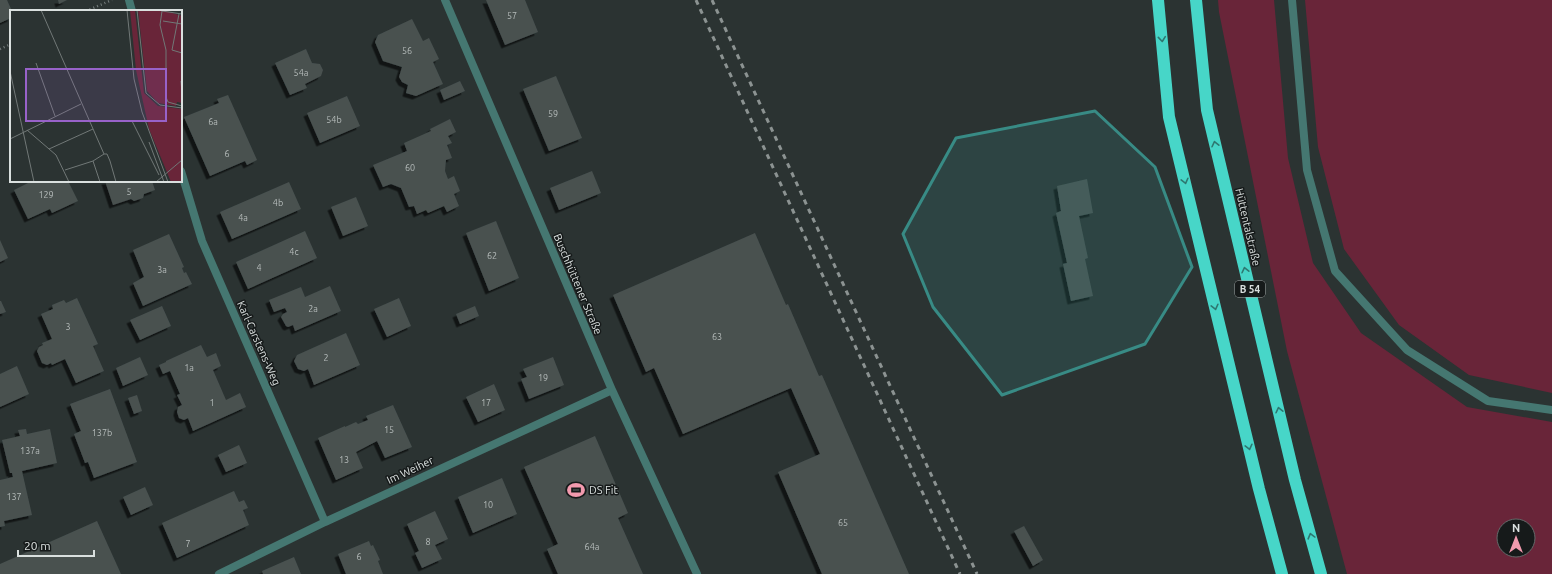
<svg xmlns="http://www.w3.org/2000/svg" width="1552" height="574" viewBox="0 0 1552 574" font-family="Ubuntu,sans-serif">
<style>
.green{fill:#692539;fill-rule:evenodd}
.building{fill:#485150;filter:url(#shadow)}
.lines{fill:none;stroke-linecap:round;stroke-linejoin:round}
.path{stroke:#777f7e;stroke-width:2.5;stroke-dasharray:1 3;stroke-linecap:butt}
.street{stroke:#457771;stroke-width:8}
.highway{stroke:#47d6c8;stroke-width:12}
.rail{stroke:#8c9392;stroke-width:3;stroke-dasharray:5 5;stroke-linecap:butt}
.oneway{stroke:#2e7871}
.marked{fill:#388b85;fill-opacity:0.2;stroke:#388b85;stroke-width:3;stroke-linejoin:round}
.labels{text-anchor:middle;dominant-baseline:central;stroke-width:3;stroke-linejoin:round;paint-order:stroke}
.number-label{font-size:9px;fill:#b6bcbb}
.shield{fill:#161a1a;stroke:#9fa5a4;stroke-width:1}
.shield-label{font-size:10px;font-weight:bold;fill:#dae0df}
.street-label{font-size:11px;fill:#dae0df;stroke:#161a1a}
.poi-label{font-size:11px;fill:#dae0df;stroke:#161a1a;text-anchor:start}
.inset-road{fill:none;stroke:#717877;stroke-width:1}
.view{fill:#9862c9;fill-opacity:0.15;stroke:#9862c9;stroke-width:2}
.inset-edge{fill:none;stroke:#dae0df;stroke-width:2}
</style>
<defs>
<filter id="shadow"><feDropShadow dx="-3.5" dy="3.5" stdDeviation="0" flood-color="#0009"/></filter>
</defs>
<rect width="100%" height="100%" fill="#2b3332"/>
<!-- green -->
<path class="green" d="M 1218,0 L 1274,0 L 1288,158 L 1313,263 L 1361,333 L 1467,407 L 1552,422 L 1552,574 L 1347,574 L 1287,351 L 1219,12 ZM 1504,526 L 1528,526 L 1528,550 L 1504,550 Z
M 1305,0 L 1552,0 L 1552,393 L 1469,375 L 1399,325 L 1344,249 L 1318,147 Z"/>
<!-- building -->
<path class="building" d="M 0,0 L 7,0 L 12,11 L 11,11 L 11,18 L 0,23 Z
M 58,0 L 67,0 L 59,4 Z
M 486,0 L 525,0 L 538,32 L 505,45 Z
M 412,19 L 423,41 L 429,38 L 439,59 L 433,62 L 443,84 L 416,96 L 406,93 L 408,85 L 402,82 L 399,77 L 402,67 L 383,61 L 375,42 L 378,35 Z
M 306,49 L 312,63 L 320,64 L 323,70 L 321,76 L 305,84 L 307,88 L 290,95 L 275,63 Z
M 556,76 L 582,138 L 549,151 L 523,89 Z
M 460,81 L 465,91 L 444,100 L 440,90 Z
M 228,95 L 257,160 L 247,165 L 245,161 L 210,176 L 184,117 L 219,103 L 217,99 Z
M 347,96 L 360,126 L 320,143 L 307,113 Z
M 450,119 L 456,132 L 448,136 L 452,143 L 447,145 L 452,158 L 446,160 L 445,171 L 448,179 L 454,176 L 460,191 L 454,194 L 459,206 L 447,212 L 444,206 L 428,213 L 426,210 L 417,214 L 414,206 L 409,207 L 401,188 L 391,184 L 383,187 L 373,165 L 407,151 L 404,143 L 431,131 L 430,129 Z
M 592,171 L 601,193 L 559,210 L 550,188 Z
M 1087,179 L 1093,213 L 1079,216 L 1088,258 L 1085,259 L 1093,296 L 1071,301 L 1063,264 L 1067,263 L 1056,213 L 1061,211 L 1057,186 Z
M 32,181 L 68,181 L 78,201 L 52,213 L 50,209 L 28,219 L 14,190 Z
M 105,181 L 152,181 L 155,190 L 144,194 L 143,198 L 134,201 L 131,199 L 113,205 Z
M 289,182 L 301,209 L 232,239 L 220,212 Z
M 356,197 L 368,226 L 343,236 L 331,207 Z
M 496,221 L 519,278 L 489,291 L 466,233 Z
M 305,231 L 317,258 L 248,289 L 236,262 Z
M 755,233 L 786,305 L 788,304 L 819,376 L 822,375 L 909,574 L 822,574 L 778,472 L 820,454 L 791,388 L 683,434 L 654,368 L 646,372 L 613,295 Z
M 169,234 L 184,267 L 182,268 L 184,273 L 186,272 L 192,284 L 143,306 L 133,283 L 144,277 L 133,250 Z
M 0,240 L 8,258 L 0,262 Z
M 330,286 L 341,311 L 295,331 L 293,325 L 288,327 L 286,326 L 281,317 L 283,314 L 287,312 L 285,308 L 274,312 L 269,300 L 301,287 L 305,297 Z
M 77,298 L 98,344 L 93,346 L 104,371 L 76,383 L 65,359 L 52,365 L 51,363 L 47,365 L 42,363 L 37,351 L 39,347 L 43,345 L 42,343 L 52,339 L 41,314 L 53,309 L 52,305 L 64,300 L 66,303 Z
M 399,298 L 411,326 L 387,337 L 374,309 Z
M 0,301 L 1,301 L 6,312 L 0,314 Z
M 162,306 L 171,326 L 140,340 L 130,320 Z
M 475,306 L 479,316 L 460,324 L 456,314 Z
M 346,333 L 360,365 L 314,385 L 308,369 L 304,371 L 298,369 L 294,361 L 297,355 Z
M 201,345 L 207,357 L 216,353 L 221,366 L 213,370 L 226,400 L 240,393 L 246,407 L 193,431 L 188,418 L 184,420 L 179,418 L 177,412 L 178,407 L 182,405 L 177,395 L 180,394 L 170,371 L 163,374 L 159,365 L 166,362 L 166,361 Z
M 140,357 L 148,375 L 123,386 L 116,368 Z
M 553,357 L 564,385 L 529,399 L 521,379 L 527,377 L 523,369 Z
M 17,366 L 29,394 L 0,407 L 0,374 Z
M 494,384 L 505,410 L 478,422 L 466,397 Z
M 110,389 L 137,462 L 94,478 L 88,462 L 85,463 L 74,434 L 81,431 L 70,404 Z
M 137,395 L 142,411 L 134,414 L 128,398 Z
M 393,405 L 412,447 L 385,458 L 377,441 L 356,452 L 363,468 L 336,480 L 318,438 L 345,426 L 345,427 L 356,422 L 358,424 L 368,420 L 366,416 Z
M 26,429 L 27,434 L 50,429 L 57,463 L 22,471 L 32,515 L 4,521 L 5,526 L 0,527 L 0,480 L 13,477 L 12,473 L 10,473 L 2,440 L 20,436 L 18,430 Z
M 595,436 L 628,513 L 618,518 L 643,574 L 558,574 L 547,549 L 558,544 L 524,467 Z
M 239,445 L 247,463 L 226,472 L 218,455 Z
M 502,478 L 517,514 L 473,533 L 458,497 Z
M 145,487 L 153,505 L 131,515 L 123,497 Z
M 234,491 L 239,502 L 244,500 L 248,508 L 243,510 L 249,525 L 177,558 L 162,523 Z
M 435,511 L 448,539 L 435,545 L 442,559 L 422,568 L 415,553 L 419,551 L 407,524 Z
M 97,521 L 121,574 L 0,574 L 0,564 Z
M 1024,526 L 1043,560 L 1033,566 L 1014,531 Z
M 369,541 L 371,546 L 373,545 L 380,560 L 378,561 L 383,574 L 346,574 L 338,554 Z
M 294,557 L 301,574 L 263,574 L 262,571 Z"/>
<g class="lines">
<!-- path -->
<path class="path" d="M 86,11 L 112,0
M 0,49 L 11,44"/>
<!-- street -->
<path class="street" d="M 129,0 L 132,11
M 445,0 L 612,390 L 697,574
M 1292,0 L 1307,170 L 1335,271 L 1407,350 L 1488,401 L 1552,410
M 181,171 L 202,241 L 325,522
M 219,574 L 325,522 L 612,390"/>
<!-- highway -->
<path class="highway" d="M 1158,0 L 1169,117 L 1259,489 L 1282,574
M 1196,0 L 1207,110 L 1295,480 L 1321,574"/>
<!-- rail -->
<path class="rail" d="M 696,0 L 960,574
M 712,0 L 977,574"/>
</g>
<!-- one-way arrows -->
<defs><path id="oneway-chevron" d="M-2-3.5L2.5 0L-2 3.5" fill="none" stroke-width="1.6" stroke-linecap="round" stroke-linejoin="round"/></defs>
<g class="oneway">
<use href="#oneway-chevron" transform="translate(1162 39) rotate(84)"/>
<use href="#oneway-chevron" transform="translate(1215 144) rotate(-103)"/>
<use href="#oneway-chevron" transform="translate(1185 181) rotate(76)"/>
<use href="#oneway-chevron" transform="translate(1245 270) rotate(-103)"/>
<use href="#oneway-chevron" transform="translate(1215 307) rotate(76)"/>
<use href="#oneway-chevron" transform="translate(1279 410) rotate(-103)"/>
<use href="#oneway-chevron" transform="translate(1249 447) rotate(76)"/>
<use href="#oneway-chevron" transform="translate(1311 536) rotate(-105)"/>
</g>
<!-- marked area -->
<path class="marked" d="M 1095,111 L 1155,167 L 1192,267 L 1145,344 L 1002,395 L 933,307 L 903,234 L 956,138 Z"/>
<!-- icons -->
<defs>
<g id="stadium-bare" transform="scale(1.38)"><path d="M0-5a6.5 5 0 1 0 0 10a6.5 5 0 1 0 0-10ZM-3.5-1.8h7v3.6h-7Z" fill="#f29aae" stroke="#161a1a" stroke-width="2.5" paint-order="stroke"/></g>
</defs>
<g fill-rule="evenodd">
<use href="#stadium-bare" x="576" y="490"/>
</g>
<g class="labels">
<!-- number labels -->
<g class="number-label">
<text x="512" y="16">57</text>
<text x="407" y="51">56</text>
<text x="301" y="73">54a</text>
<text x="553" y="114">59</text>
<text x="334" y="120">54b</text>
<text x="213" y="122">6a</text>
<text x="227" y="154">6</text>
<text x="410" y="168">60</text>
<text x="129" y="192">5</text>
<text x="46" y="195">129</text>
<text x="278" y="203">4b</text>
<text x="243" y="218">4a</text>
<text x="294" y="252">4c</text>
<text x="492" y="256">62</text>
<text x="259" y="268">4</text>
<text x="162" y="270">3a</text>
<text x="313" y="309">2a</text>
<text x="68" y="327">3</text>
<text x="717" y="337">63</text>
<text x="326" y="358">2</text>
<text x="189" y="368">1a</text>
<text x="543" y="378">19</text>
<text x="212" y="403">1</text>
<text x="486" y="403">17</text>
<text x="389" y="430">15</text>
<text x="102" y="433">137b</text>
<text x="30" y="451">137a</text>
<text x="344" y="460">13</text>
<text x="14" y="497">137</text>
<text x="488" y="505">10</text>
<text x="843" y="523">65</text>
<text x="428" y="542">8</text>
<text x="188" y="544">7</text>
<text x="592" y="547">64a</text>
<text x="359" y="557">6</text>
</g>
<!-- shield labels -->
<rect class="shield" x="1235" y="281" width="30" height="16" rx="3"/>
<g class="shield-label">
<text x="1250" y="289">B 54</text>
</g>
<!-- street labels -->
<g class="street-label">
<text transform="translate(1248 227) rotate(77)">Hüttentalstraße</text>
<text transform="translate(578 284) rotate(67)">Buschhüttener Straße</text>
<text transform="translate(259 343) rotate(66)">Karl-Carstens-Weg</text>
<text transform="translate(410 470) rotate(-25)">Im Weiher</text>
</g>
<!-- poi labels -->
<g class="poi-label">
<text x="589" y="490">DS Fit</text>
</g>
</g>
<!-- overview -->
<g transform="translate(10 10)">
<rect width="172" height="172" fill="#2b3332"/>
<path d="M 120,0 L 125,0 L 134,83 L 148,96 L 172,99 L 172,172 L 161,172 L 139,119 L 126,60 ZM 128,0 L 153,0 L 172,6 L 172,93 L 167,92 L 166,96 L 148,93 L 137,81 Z" fill="#692539"/>
<path class="inset-road" d="M 31,0 L 94,144 L 83,151 L 55,160M 117,0 L 124,69 L 132,102 L 158,172M 127,0 L 136,83 L 150,95 L 172,98M 169,4 L 162,40 L 172,43M 172,4 L 152,1 L 150,15 L 156,40 L 156,87 L 158,92 L 172,96M 153,11 L 172,14M 26,53 L 45,106M 0,61 L 24,172M 171,71 L 172,83M 122,111 L 149,165M 17,120 L 46,145 L 59,172M 0,129 L 71,94M 139,132 L 154,172M 39,139 L 83,119M 94,144 L 97,144 L 100,151 L 106,172M 83,151 L 90,172M 146,172 L 172,150"/>
<path class="view" d="M 16,59 L 156,59 L 156,111 L 16,111 Z"/>
<rect width="172" height="172" class="inset-edge"/>
</g>
<!-- north arrow -->
<g transform="translate(1516 538)"><circle r="19" fill="#161a1a" stroke="#646969"/>
<path d="M0-3L7 15L0 10L-7 15Z" fill="#f29aae"/>
<text y="-6" font-size="11" font-weight="bold" text-anchor="middle" fill="#dae0df">N</text>
</g>
<!-- scale -->
<path d="M18 550v6h76v-6" fill="none" stroke="#dae0df" stroke-width="2"/>
<text x="24" y="550" font-size="12" fill="#dae0df" stroke="#161a1a" stroke-width="3" paint-order="stroke">20 m</text>
</svg>
